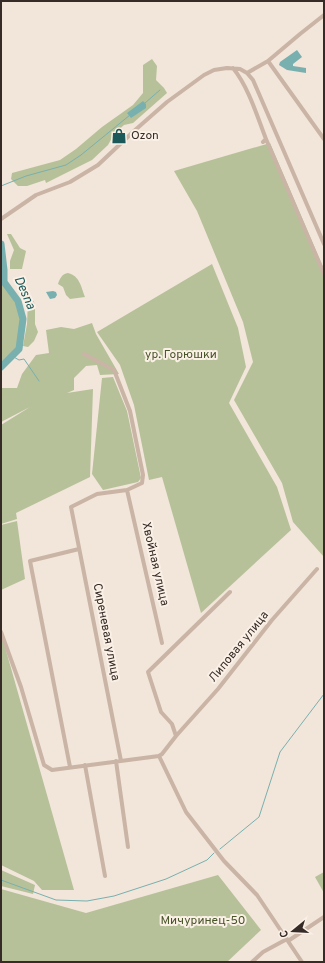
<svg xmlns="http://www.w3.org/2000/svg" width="325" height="963" viewBox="0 0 325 963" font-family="Overpass,sans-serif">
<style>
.green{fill:#b6c199}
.water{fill:#78b0af}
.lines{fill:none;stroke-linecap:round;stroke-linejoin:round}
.stream{stroke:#78b0af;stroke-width:1}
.river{stroke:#78b0af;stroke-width:7}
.minor{stroke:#cab4a5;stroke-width:4}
.labels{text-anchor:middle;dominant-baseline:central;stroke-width:4;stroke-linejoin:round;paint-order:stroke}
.poi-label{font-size:12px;fill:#362b27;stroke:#faf0e6;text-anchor:start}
.park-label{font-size:12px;fill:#48552a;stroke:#faf0e6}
.street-label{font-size:12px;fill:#362b27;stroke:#faf0e6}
.water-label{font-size:13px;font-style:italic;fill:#1b5859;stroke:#faf0e6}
</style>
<rect width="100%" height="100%" fill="#f2e5da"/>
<!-- green -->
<path class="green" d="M 152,59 L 157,66 L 156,80 L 164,88 L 167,93 L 133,123 L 124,125 L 114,134 L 108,145 L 92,160 L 46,183 L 45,180 L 27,186 L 18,186 L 11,179 L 12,173 L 60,160 L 76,149 L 102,127 L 133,105 L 143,93 L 143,65 Z
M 270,143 L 324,269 L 324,557 L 293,522 L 282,483 L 234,400 L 253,362 L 243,322 L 197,211 L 174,171 Z
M 7,234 L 11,234 L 20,248 L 26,251 L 22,269 L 10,269 L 10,261 L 14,250 Z
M 212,264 L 238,328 L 246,367 L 229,403 L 277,487 L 291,530 L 201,613 L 162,477 L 149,480 L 134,405 L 120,365 L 97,332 Z
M 68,273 C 80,276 81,287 85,297 L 70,299 L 66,295 L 63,287 L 58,284 C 60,278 62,274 68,273 Z
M 1,282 L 16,303 L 21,320 L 17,348 L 1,362 Z
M 32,299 L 35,304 L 35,324 L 38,332 L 34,341 L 28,347 L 23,346 L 27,324 L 28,301 Z
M 92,323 L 96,334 L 119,374 L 100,375 L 97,365 L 86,366 L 74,378 L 74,390 L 67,393 L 93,389 L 90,477 L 16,513 L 17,519 L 1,524 L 1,425 L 30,407 L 1,422 L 1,388 L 17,388 L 22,374 L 36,355 L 49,353 L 46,330 L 61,327 L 74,329 Z
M 113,377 L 127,411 L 141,478 L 138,482 L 103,490 L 92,474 L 102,378 Z
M 17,521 L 25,579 L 1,590 L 1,525 Z
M 1,633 L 74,890 L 42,890 L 34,881 L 1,865 Z
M 1,870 L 35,885 L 33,894 L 1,886 Z
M 324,872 L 324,893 L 315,877 Z
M 218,875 L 261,930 L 227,962 L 1,962 L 1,889 L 86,913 Z"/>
<!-- water -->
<path class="water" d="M 297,50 L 302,57 L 293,64 L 293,66 L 306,68 L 306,73 L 287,70 L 279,65 L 280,62 Z
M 143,101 L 146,104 L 146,108 L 131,118 L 127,113 Z
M 53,291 L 56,292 L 57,295 L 55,298 L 50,299 L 46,292 Z"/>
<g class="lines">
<!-- stream -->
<path class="stream" d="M 145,103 L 160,90
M 1,186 L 26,176 L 66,165 L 81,155 L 130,115
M 12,356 L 19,360 L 24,359 L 39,381
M 220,849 L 259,817 L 280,752 L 324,694
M 1,880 L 56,900 L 87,901 L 114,896 L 166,879 L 207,860 L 214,853"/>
<!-- river -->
<path class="river" d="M 1,244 L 4,270 L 4,282 L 18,301 L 23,319 L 19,349 L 1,367"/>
<!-- minor -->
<path class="minor" d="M 268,61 L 300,34 L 324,15
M 233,68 C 249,88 257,116 266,139 L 263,142
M 247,73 L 268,61 L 324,139
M 266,139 L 324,274
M 1,219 L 36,195 L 70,182 L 98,165 L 134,131 L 167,102 L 204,75 L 214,70 L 227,68 L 240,69 L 247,73 L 253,80 L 324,244
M 84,354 L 114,370 L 130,411 L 143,475 L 142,483 L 127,490 L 97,494 L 71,507 L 121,761
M 127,490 L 162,643
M 1,632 L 21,687 L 44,765 L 52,770 L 159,756 L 162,754 L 176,736 L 218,689 L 272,620 L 317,569
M 176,736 L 172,724 L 161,712 L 148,672 L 230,592
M 159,756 L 186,812 L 224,861 L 257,895 L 302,962
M 116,761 L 128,847
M 85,765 L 105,876
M 70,767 L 30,561 L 79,549
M 288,941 L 324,917
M 252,962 L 263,952 L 287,939"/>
</g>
<!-- icons -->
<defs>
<g id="shop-bare" transform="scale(1.2)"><path d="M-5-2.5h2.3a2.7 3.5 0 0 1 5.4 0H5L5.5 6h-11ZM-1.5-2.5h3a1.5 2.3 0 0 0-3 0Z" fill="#1b5859" stroke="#faf0e6" stroke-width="2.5" paint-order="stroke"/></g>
</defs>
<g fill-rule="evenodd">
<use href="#shop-bare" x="119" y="136"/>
</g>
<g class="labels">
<!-- poi labels -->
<g class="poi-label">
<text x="131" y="136">Ozon</text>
</g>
<!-- park labels -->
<g class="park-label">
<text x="181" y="355">ур. Горюшки</text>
<text x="203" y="921">Мичуринец-50</text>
</g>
<!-- street labels -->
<g class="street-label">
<text transform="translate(155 564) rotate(77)">Хвойная улица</text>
<text transform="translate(106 632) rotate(79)">Сиреневая улица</text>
<text transform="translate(239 647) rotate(-51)">Липовая улица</text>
</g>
<!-- water labels -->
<g class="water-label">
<text transform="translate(24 293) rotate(66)">Desna</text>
</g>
</g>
<!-- border -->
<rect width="325" height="963" fill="none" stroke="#362b27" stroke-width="4"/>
<!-- north arrow -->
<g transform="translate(293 931) rotate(252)" stroke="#faf0e6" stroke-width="3" paint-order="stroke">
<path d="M0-3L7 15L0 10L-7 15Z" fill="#362b27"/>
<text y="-6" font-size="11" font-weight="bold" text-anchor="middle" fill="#362b27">С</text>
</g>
</svg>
